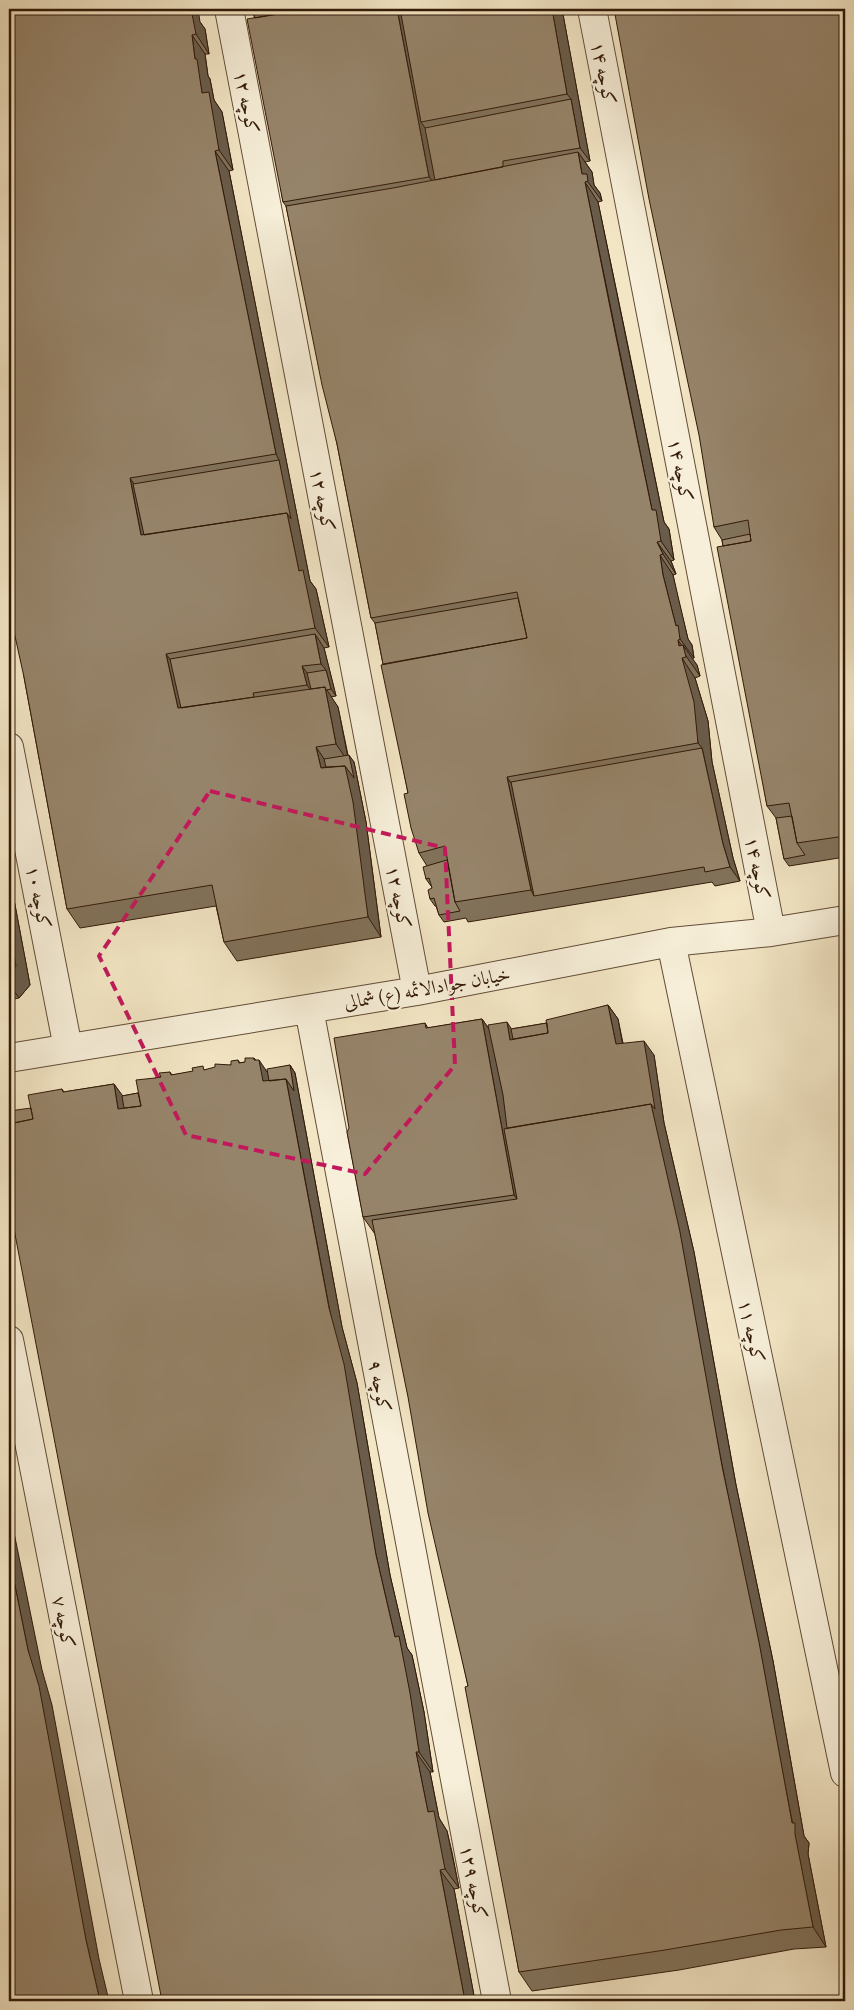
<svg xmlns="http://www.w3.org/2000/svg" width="854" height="2010" viewBox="0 0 854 2010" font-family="'EB Garamond',Amiri,serif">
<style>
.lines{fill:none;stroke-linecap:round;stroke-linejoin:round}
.minor-casing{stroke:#624c37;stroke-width:30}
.minor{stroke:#f7efd9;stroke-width:28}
.wall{fill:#81725b;stroke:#321908}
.shaded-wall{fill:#695c4a;stroke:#321908}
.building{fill:#96846a;stroke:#321908}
.marked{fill:none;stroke:#c2185b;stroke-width:4;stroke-dasharray:10 6;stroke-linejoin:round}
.labels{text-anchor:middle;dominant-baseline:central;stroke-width:4.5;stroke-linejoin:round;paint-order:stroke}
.street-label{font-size:19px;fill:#321908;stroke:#f7efd9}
</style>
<rect width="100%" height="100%" fill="#f3e6c5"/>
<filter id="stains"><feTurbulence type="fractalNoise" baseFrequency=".004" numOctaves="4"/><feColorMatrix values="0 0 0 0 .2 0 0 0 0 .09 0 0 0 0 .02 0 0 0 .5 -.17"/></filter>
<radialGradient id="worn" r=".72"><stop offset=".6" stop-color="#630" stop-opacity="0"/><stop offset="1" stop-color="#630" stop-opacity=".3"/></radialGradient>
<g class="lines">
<!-- minor casing -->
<g class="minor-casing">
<path id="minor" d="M 229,9 L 417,991
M 592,9 L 771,932
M 9,747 L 68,1048
M 671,942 L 845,1773
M 309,1009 L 497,2001
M 9,1058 L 417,991 L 671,942 L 771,932 L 845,920
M 9,1340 L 139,2001"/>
</g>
<!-- minor -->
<use href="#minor" class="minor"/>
</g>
<!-- wall -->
<path class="wall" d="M 9,9 L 200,22 L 205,29 L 209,54 L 205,54 L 208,76 L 210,79 L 214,100 L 222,112 L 233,170 L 229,171 L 310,581 L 316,589 L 329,647 L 324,648 L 336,696 L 331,697 L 338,707 L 348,755 L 354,762 L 366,822 L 381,937 L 237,961 L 224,942 L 216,906 L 80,928 L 67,909 L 24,677 Z
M 253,9 L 562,9 L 590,161 L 585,162 L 592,172 L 594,185 L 600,193 L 602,201 L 598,202 L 628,346 L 664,522 L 669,529 L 674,560 L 671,561 L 676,574 L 673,575 L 677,594 L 688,639 L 692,645 L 694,658 L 692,659 L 697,665 L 700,676 L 695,678 L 708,721 L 712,762 L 733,858 L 740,881 L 715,886 L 712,882 L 468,922 L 466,918 L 444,922 L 439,915 L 436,906 L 435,906 L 430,899 L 432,888 L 432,886 L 431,886 L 426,879 L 427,866 L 419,853 L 408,793 L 383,664 L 375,623 L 371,618 L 337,444 L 286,206 L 283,202 Z
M 845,9 L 845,857 L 789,866 L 784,859 L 776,818 L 767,806 L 722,540 L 714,527 Z
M 9,873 L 30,985 L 19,998 L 9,1000 Z
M 608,1005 L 618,1019 L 623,1043 L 654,1055 L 664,1123 L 694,1252 L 736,1485 L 773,1661 L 804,1836 L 809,1843 L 808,1854 L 826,1947 L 794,1949 L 679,1970 L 532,1991 L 519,1972 L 468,1686 L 375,1234 L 363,1217 L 425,1023 L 428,1028 L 482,1019 L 489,1029 L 511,1029 L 547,1023 Z
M 238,1060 L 240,1063 L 256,1060 L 267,1072 L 290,1065 L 295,1073 L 342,1327 L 357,1383 L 390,1575 L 407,1648 L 412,1655 L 424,1712 L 433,1772 L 430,1772 L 439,1818 L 447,1831 L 452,1852 L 459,1888 L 454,1889 L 475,2001 L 31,1108 L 62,1089 L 64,1092 L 114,1084 L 122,1096 L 138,1093 L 155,1078 L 170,1072 L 172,1075 L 205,1070 L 231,1065 Z"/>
<!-- shaded-wall -->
<path class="shaded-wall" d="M 188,9 L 198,9 L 200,22 L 205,29 L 209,54 L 196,34 Z
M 397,9 L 405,9 L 421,122 L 434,141 L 436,186 L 429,177 Z
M 552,9 L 562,9 L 590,161 L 580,148 L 571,99 L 567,94 Z
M 192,35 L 205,54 L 208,76 L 210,79 L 214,100 L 222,112 L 233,170 L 219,150 L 202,93 L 195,59 Z
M 215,151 L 229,171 L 310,581 L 316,589 L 329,647 L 315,628 L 299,571 L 287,513 L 279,460 L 276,454 Z
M 578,152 L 592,172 L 594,185 L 600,193 L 602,201 L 582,174 Z
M 585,182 L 598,202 L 664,522 L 669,529 L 674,560 L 661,541 L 652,510 Z
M 130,478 L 143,497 L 145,541 L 141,535 Z
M 657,542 L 671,561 L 676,574 L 663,554 Z
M 660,555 L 673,575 L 688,639 L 692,645 L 694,658 L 680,639 L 676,626 L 663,575 Z
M 315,634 L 324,648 L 336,696 L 331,689 L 326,670 L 321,664 Z
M 678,640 L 684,649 L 683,645 L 697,665 L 700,676 L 679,646 Z
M 166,654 L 180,673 L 189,713 L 178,708 Z
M 682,658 L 695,678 L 708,721 L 712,762 L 733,858 L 740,881 L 730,867 L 723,844 L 702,748 L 698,743 Z
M 302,666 L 312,680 L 312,692 L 307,685 Z
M 325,687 L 338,707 L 349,763 L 336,744 Z
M 316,747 L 329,766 L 321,768 Z
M 349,755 L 354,762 L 366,822 L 381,937 L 368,917 L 345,766 Z
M 507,777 L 520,796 L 534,896 L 531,890 Z
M 9,873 L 30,985 L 19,998 L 9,984 Z
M 608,1005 L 618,1019 L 625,1058 L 616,1044 Z
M 482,1019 L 499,1043 L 531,1218 L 514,1195 Z
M 507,1022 L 516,1036 L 518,1046 L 510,1040 Z
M 644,1041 L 654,1055 L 664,1123 L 694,1252 L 736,1485 L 773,1661 L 804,1836 L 809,1843 L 808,1854 L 826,1947 L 813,1927 L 651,1104 Z
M 254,1058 L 260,1066 L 259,1060 L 272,1079 L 275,1093 L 263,1081 Z
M 290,1065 L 295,1073 L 342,1327 L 357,1383 L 390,1575 L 407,1648 L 412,1655 L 424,1712 L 433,1772 L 419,1752 L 395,1637 L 376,1555 L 286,1079 Z
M 114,1084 L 128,1103 L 130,1120 L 118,1109 Z
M 9,1508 L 42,1670 L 52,1705 L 99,1959 L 109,2001 L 100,2001 L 86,1940 L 9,1556 Z
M 416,1752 L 430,1772 L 439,1818 L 447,1831 L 459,1888 L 445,1869 L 428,1812 Z
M 440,1870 L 454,1889 L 475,2001 L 465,2001 Z"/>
<!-- building -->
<path class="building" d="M 9,9 L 191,9 L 196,34 L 192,35 L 195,59 L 197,59 L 202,93 L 209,92 L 219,150 L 215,151 L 276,454 L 130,478 L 141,535 L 287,513 L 299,571 L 303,570 L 315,628 L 166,654 L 178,708 L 325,687 L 336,744 L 316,747 L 321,768 L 345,766 L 353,802 L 368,917 L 224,942 L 212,885 L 67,909 L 24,677 L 9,609 Z
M 253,9 L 283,9 L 284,13 L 255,18 Z
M 283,9 L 306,9 L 284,13 Z
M 306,9 L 397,9 L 429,177 L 283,202 L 247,19 Z
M 400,9 L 552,9 L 567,94 L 421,122 Z
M 614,9 L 845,9 L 845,836 L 797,843 L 789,803 L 767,806 L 717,547 L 751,541 L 748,520 L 714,527 L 699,435 L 649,199 Z
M 571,99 L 580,148 L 503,161 L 503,167 L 435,180 L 425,128 Z
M 578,152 L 582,174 L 587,174 L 588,181 L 585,182 L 614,327 L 652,510 L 656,510 L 661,541 L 657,542 L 663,554 L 660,555 L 663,575 L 676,626 L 678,625 L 680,639 L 678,640 L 679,646 L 683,645 L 686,657 L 682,658 L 694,702 L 698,743 L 507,777 L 531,890 L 455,902 L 445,846 L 419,853 L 411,828 L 404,794 L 408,793 L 381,665 L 527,638 L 517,592 L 371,618 L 337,444 L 322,385 L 286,206 L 393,188 Z
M 279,460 L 291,519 L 287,513 L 144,535 L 133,484 Z
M 750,534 L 751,541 L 723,546 L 722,540 Z
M 518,598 L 527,638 L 383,664 L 375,623 Z
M 315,634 L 321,664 L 302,666 L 307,685 L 253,693 L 254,697 L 181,708 L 170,659 Z
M 326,670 L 331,689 L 326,690 L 325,687 L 311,689 L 307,673 Z
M 702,748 L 723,844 L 730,867 L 705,872 L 704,867 L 534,896 L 511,782 Z
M 349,755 L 354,778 L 345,766 L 326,767 L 324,759 Z
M 792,816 L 797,843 L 805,855 L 784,859 L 776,818 Z
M 447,860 L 455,902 L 460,911 L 439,915 L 434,898 L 430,899 L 428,890 L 432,888 L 429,878 L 426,879 L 423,867 Z
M 9,926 L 16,966 L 9,974 Z
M 608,1005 L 616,1044 L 644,1041 L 655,1109 L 651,1104 L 507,1128 L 503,1095 L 488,1025 L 507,1022 L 510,1040 L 548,1033 L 546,1020 Z
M 482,1019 L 514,1195 L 363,1217 L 347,1132 L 349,1128 L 334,1038 L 425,1023 L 426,1028 Z
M 547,1023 L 548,1033 L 513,1039 L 511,1029 Z
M 245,1058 L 254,1058 L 254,1060 L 259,1060 L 263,1081 L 286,1079 L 329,1308 L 344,1364 L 376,1555 L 395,1637 L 399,1636 L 410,1693 L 419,1752 L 416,1752 L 428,1812 L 434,1811 L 438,1833 L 445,1869 L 440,1870 L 465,2001 L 162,2001 L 9,1203 L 9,1124 L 33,1119 L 28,1095 L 62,1089 L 63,1092 L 114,1084 L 118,1109 L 141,1106 L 136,1080 L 155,1078 L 161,1077 L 159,1073 L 170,1072 L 171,1075 L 193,1071 L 192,1068 L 203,1066 L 204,1070 L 215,1067 L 215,1064 L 231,1065 L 231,1061 L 238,1060 L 239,1063 L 245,1062 Z
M 290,1065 L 294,1091 L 286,1079 L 269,1081 L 267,1069 Z
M 138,1093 L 141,1106 L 124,1108 L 122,1096 Z
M 651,1104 L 680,1232 L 722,1466 L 759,1642 L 791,1817 L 792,1823 L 795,1823 L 795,1834 L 813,1927 L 781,1930 L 665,1950 L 519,1972 L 465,1687 L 468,1686 L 428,1513 L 408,1397 L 372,1220 L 517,1199 L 504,1129 Z
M 31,1108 L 33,1119 L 9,1124 L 9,1111 Z
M 9,1556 L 28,1650 L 39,1686 L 86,1940 L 100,2001 L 9,2001 Z"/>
<!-- marked area -->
<path class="marked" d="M 210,791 L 445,848 L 455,1065 L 365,1174 L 186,1135 L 99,956 Z"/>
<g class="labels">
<!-- street labels -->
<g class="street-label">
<text transform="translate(604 73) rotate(79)">کوچه ۱۴</text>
<text transform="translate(247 102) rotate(79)">کوچه ۱۲</text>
<text transform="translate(681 470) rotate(79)">کوچه ۱۴</text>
<text transform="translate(323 500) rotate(79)">کوچه ۱۲</text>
<text transform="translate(758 868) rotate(79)">کوچه ۱۴</text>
<text transform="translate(39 897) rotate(79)">کوچه ۱۰</text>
<text transform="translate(399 897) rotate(79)">کوچه ۱۲</text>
<text transform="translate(427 988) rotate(-10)">خیابان جوادالائمه (ع) شمالی</text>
<text transform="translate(752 1331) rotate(78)">کوچه ۱۱</text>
<text transform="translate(380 1386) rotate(79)">کوچه ۹</text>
<text transform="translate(64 1622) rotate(79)">کوچه ۷</text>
<text transform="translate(474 1882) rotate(79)">کوچه ۱۲۹</text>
</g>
</g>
<!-- margin -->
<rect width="854" height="2010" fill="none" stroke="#f3e6c5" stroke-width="30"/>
<rect x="10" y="10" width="834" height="1990" fill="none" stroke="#321908" stroke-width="2.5"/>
<rect x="15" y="15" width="824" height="1980" fill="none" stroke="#321908"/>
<rect width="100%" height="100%" filter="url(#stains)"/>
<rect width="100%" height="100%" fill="url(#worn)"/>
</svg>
